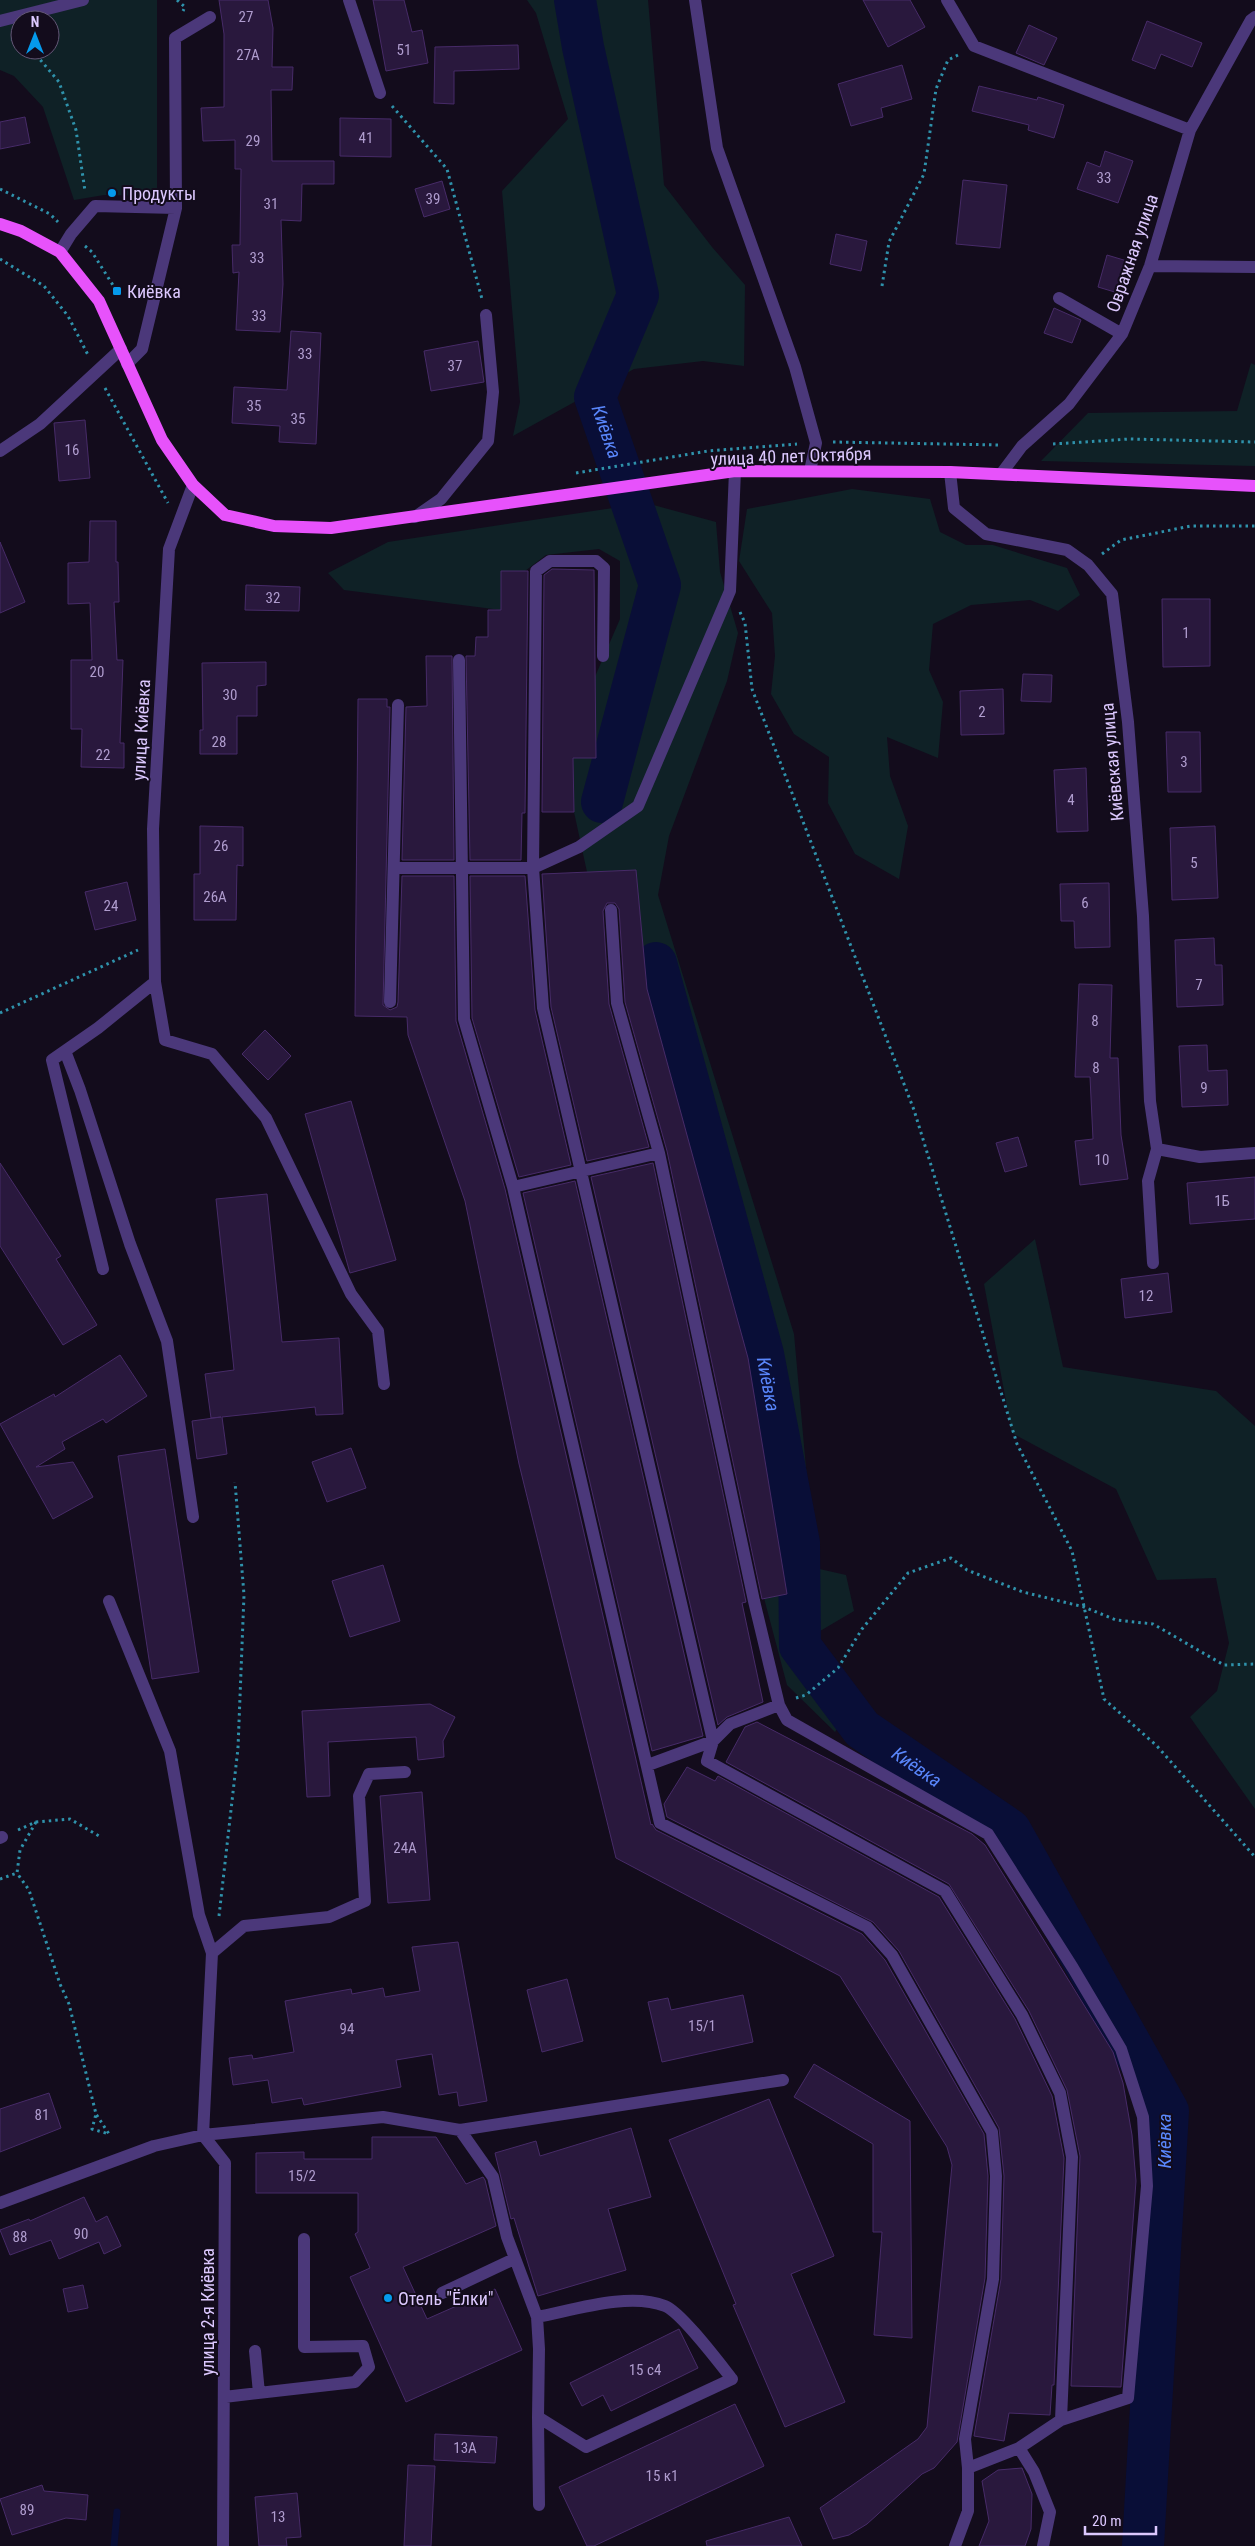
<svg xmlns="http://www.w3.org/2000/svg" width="1255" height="2546" viewBox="0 0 1255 2546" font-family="'Roboto Condensed',sans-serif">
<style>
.green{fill:#0f2126;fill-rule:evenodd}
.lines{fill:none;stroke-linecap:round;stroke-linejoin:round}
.stream{stroke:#090e37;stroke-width:7}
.river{stroke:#090e37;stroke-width:42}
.building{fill:#29183d;stroke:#472b68}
.path{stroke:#2f92ab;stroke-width:3;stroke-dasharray:2.5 4;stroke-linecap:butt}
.minor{stroke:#4b387a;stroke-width:12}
.major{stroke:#e752fb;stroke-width:12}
.poi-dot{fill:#059aec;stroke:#130c1c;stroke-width:2}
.labels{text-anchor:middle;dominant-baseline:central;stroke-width:4;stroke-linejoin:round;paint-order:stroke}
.number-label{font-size:15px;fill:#af9cce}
.poi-label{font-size:18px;fill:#dcc8fe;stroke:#130c1c;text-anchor:start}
.street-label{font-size:18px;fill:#dcc8fe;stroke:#130c1c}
.water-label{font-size:19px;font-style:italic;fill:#5986fb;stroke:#130c1c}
</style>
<rect width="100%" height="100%" fill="#130c1c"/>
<!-- green -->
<path class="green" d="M 0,0 L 157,0 L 157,196 L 104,195 L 74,200 L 43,107 L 14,76 L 0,70 ZM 20,20 L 50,20 L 50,50 L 20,50 Z
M 527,0 L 648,0 L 664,185 L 712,247 L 745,285 L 744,366 L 703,361 L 634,369 L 513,436 L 520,402 L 502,191 L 568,119 L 536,13 Z
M 1251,363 L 1255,365 L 1255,466 L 1041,461 L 1088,413 L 1237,411 Z
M 852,489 L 930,499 L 940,532 L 966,545 L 993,545 L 1067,568 L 1080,595 L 1058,611 L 1030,600 L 971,605 L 933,624 L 929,670 L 943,702 L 938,758 L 887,737 L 890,776 L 908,826 L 899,879 L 855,854 L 828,803 L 829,757 L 794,734 L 771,694 L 775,656 L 772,613 L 739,561 L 747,509 Z
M 646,503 L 716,522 L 720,572 L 738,633 L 727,681 L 669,836 L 658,895 L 794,1334 L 815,1568 L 846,1575 L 854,1611 L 815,1634 L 857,1699 L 835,1732 L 787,1685 L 764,1598 L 787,1593 L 748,1358 L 647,989 L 636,870 L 587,872 L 574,812 L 573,758 L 596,757 L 594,679 L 620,619 L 620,561 L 599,549 L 546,555 L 525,571 L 502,571 L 501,610 L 344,590 L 328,573 L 388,542 Z
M 1035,1239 L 1063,1367 L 1216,1391 L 1255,1426 L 1255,1809 L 1190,1717 L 1217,1691 L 1229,1643 L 1216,1578 L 1157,1580 L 1116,1489 L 1012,1433 L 984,1284 Z"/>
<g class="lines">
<!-- stream -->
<path class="stream" d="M 114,2546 L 117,2512"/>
<!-- river -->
<g class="river">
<path id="s1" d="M 575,0 L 583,47 L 638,295 L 595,397 L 660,585 L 602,802"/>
<path id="s2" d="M 656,963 L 763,1354 L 799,1543 L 800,1646 L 862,1729 L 1010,1830 L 1168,2111 L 1143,2546"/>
</g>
</g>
<!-- building -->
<path class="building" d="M 219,0 L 268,0 L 273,28 L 272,67 L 293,67 L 292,90 L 271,90 L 272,161 L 334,161 L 334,184 L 302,184 L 301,221 L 281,220 L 283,284 L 280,332 L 236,330 L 239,272 L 233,273 L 232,245 L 240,245 L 241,169 L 235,169 L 235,140 L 203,141 L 201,108 L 224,107 L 224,34 Z
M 373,0 L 404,0 L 412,32 L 422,30 L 428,63 L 386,71 Z
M 863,0 L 910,0 L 925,27 L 888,47 Z
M 1147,21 L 1202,43 L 1192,67 L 1161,54 L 1155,69 L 1132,60 Z
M 1029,25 L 1057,38 L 1044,65 L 1016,53 Z
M 518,45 L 519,69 L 454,71 L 454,104 L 434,103 L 435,47 Z
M 902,65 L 912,99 L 881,108 L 883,117 L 851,126 L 838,84 Z
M 979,86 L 1037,100 L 1038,97 L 1064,105 L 1054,138 L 1028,130 L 1029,125 L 972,111 Z
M 25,117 L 30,143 L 0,149 L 0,122 Z
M 340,118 L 391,119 L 391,157 L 340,156 Z
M 1105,151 L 1133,161 L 1118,203 L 1077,189 L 1087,162 L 1100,167 Z
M 963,180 L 1007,185 L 1000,248 L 956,244 Z
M 442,181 L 450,209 L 424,217 L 415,189 Z
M 836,234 L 867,241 L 861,271 L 830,264 Z
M 1107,255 L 1127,261 L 1118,293 L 1098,287 Z
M 1054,308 L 1081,320 L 1072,343 L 1044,333 Z
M 291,331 L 321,333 L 316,444 L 279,442 L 280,426 L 232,423 L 234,387 L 287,390 Z
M 478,341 L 484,382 L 431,391 L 424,351 Z
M 85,420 L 90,478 L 59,481 L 54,423 Z
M 90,521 L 116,521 L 116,562 L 118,562 L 119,602 L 114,602 L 117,660 L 123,660 L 120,743 L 124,743 L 124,768 L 81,767 L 82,729 L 71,729 L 71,660 L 92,660 L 90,603 L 68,604 L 68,563 L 89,562 Z
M 0,542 L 25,602 L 0,613 Z
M 552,569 L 594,570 L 596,758 L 573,758 L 574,812 L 542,812 L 544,575 Z
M 501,571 L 528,571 L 525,813 L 522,813 L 521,860 L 470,860 L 466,656 L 475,656 L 476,637 L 488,637 L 488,610 L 501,610 Z
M 246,585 L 300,587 L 299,611 L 245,610 Z
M 1162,599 L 1210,599 L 1210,666 L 1163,667 Z
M 426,656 L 452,656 L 454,860 L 402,860 L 406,707 L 427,706 Z
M 266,662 L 266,685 L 257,686 L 257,716 L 237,716 L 237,754 L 200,754 L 200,730 L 203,730 L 202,663 Z
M 1023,674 L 1052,675 L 1051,702 L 1021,701 Z
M 1003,689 L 1004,734 L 961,735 L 960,691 Z
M 358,699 L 387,699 L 387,707 L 390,707 L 383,1005 L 390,1010 L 397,1007 L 398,1002 L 402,876 L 454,876 L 456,1021 L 505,1189 L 651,1825 L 652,1824 L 656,1830 L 862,1934 L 885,1960 L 984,2134 L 988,2176 L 985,2278 L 957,2442 L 934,2468 L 922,2474 L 867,2524 L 849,2535 L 833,2539 L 820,2508 L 918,2439 L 927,2427 L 952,2165 L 947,2147 L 840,1976 L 616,1858 L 519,1464 L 465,1201 L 408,1035 L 407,1017 L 355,1016 Z
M 1166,732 L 1200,732 L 1201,792 L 1168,792 Z
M 1086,768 L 1088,831 L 1057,832 L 1054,770 Z
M 200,826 L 243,827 L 243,866 L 237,865 L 236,920 L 194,920 L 194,874 L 200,874 Z
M 1215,826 L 1218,898 L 1172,900 L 1170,828 Z
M 636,870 L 647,989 L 748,1358 L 787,1594 L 762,1599 L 667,1151 L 625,1002 L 619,909 L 615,903 L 607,903 L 603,911 L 609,1004 L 649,1147 L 587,1161 L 551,1007 L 542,874 Z
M 470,876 L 525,876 L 535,1010 L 571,1165 L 519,1177 L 472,1018 Z
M 127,882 L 136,920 L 95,930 L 85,892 Z
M 1109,883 L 1110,947 L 1075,948 L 1074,921 L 1061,921 L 1060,884 Z
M 1214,938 L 1215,965 L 1222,965 L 1223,1005 L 1177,1007 L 1175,940 Z
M 1079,984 L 1112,985 L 1110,1058 L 1118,1058 L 1121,1135 L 1128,1179 L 1080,1185 L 1075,1141 L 1093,1139 L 1090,1077 L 1075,1077 Z
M 265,1030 L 291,1056 L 268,1080 L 242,1054 Z
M 1207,1045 L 1208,1071 L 1227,1070 L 1228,1105 L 1182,1107 L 1179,1046 Z
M 351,1101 L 396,1260 L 350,1273 L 305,1114 Z
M 1018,1137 L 1027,1166 L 1005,1172 L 996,1143 Z
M 0,1163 L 61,1256 L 56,1259 L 97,1325 L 63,1345 L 0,1246 Z
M 653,1163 L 746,1602 L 742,1603 L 763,1702 L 727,1717 L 718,1725 L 591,1177 Z
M 1255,1177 L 1255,1219 L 1190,1224 L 1187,1183 Z
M 575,1181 L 703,1736 L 652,1751 L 523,1193 Z
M 267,1194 L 282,1342 L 339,1338 L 343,1414 L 316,1415 L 315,1407 L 222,1417 L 227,1454 L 197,1459 L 192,1421 L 221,1417 L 211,1418 L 205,1374 L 234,1370 L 216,1199 Z
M 1168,1273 L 1172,1312 L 1125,1318 L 1121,1279 Z
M 120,1355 L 147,1396 L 106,1423 L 103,1419 L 62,1442 L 65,1449 L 36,1467 L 73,1462 L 93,1497 L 53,1519 L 0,1424 L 54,1394 L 55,1397 Z
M 351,1448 L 366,1488 L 327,1502 L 312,1462 Z
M 165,1449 L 199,1672 L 152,1679 L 118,1456 Z
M 383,1565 L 400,1621 L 350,1637 L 332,1581 Z
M 430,1704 L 455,1717 L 443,1741 L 444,1757 L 418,1760 L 416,1737 L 328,1742 L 330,1796 L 307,1797 L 302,1711 Z
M 757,1722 L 972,1834 L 985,1845 L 1113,2052 L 1123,2083 L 1132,2135 L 1136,2181 L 1121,2387 L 1071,2386 L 1080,2156 L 1067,2090 L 1029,2011 L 949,1884 L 726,1762 L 745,1727 Z
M 687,1767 L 715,1781 L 718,1776 L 939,1897 L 1015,2019 L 1052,2096 L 1064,2158 L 1054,2385 L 1052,2385 L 1050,2415 L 1009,2413 L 1004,2441 L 974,2436 L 1001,2279 L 1004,2176 L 999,2128 L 899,1951 L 873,1922 L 667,1817 L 664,1804 Z
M 422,1792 L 430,1900 L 388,1903 L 380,1796 Z
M 458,1942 L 487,2101 L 459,2106 L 457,2092 L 439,2095 L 432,2054 L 396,2060 L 401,2087 L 304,2105 L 302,2098 L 272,2103 L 268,2080 L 233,2085 L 229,2058 L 252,2055 L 253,2059 L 294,2052 L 285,2001 L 351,1989 L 352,1994 L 383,1988 L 385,1997 L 420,1991 L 412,1947 Z
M 567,1979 L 583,2041 L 542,2052 L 527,1990 Z
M 743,1995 L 753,2042 L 662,2062 L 648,2002 L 668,1998 L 671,2010 Z
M 814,2064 L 910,2121 L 912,2338 L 874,2335 L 882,2232 L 873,2232 L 873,2144 L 794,2097 Z
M 49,2093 L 61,2128 L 0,2152 L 0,2109 Z
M 769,2099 L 834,2256 L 791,2274 L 845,2402 L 785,2427 L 733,2305 L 736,2304 L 669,2140 Z
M 631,2128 L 651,2197 L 608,2209 L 626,2270 L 538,2296 L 514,2218 L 511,2219 L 495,2153 L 536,2141 L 540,2156 Z
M 372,2137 L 436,2137 L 466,2184 L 483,2177 L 485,2180 L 496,2226 L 403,2267 L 427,2319 L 495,2289 L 522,2350 L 406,2402 L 350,2277 L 370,2268 L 355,2234 L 358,2232 L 358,2193 L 256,2193 L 256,2153 L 304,2152 L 304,2159 L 372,2159 Z
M 84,2197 L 96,2222 L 107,2216 L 121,2246 L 104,2254 L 99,2242 L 59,2259 L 51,2240 L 10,2255 L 0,2230 L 29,2219 L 30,2221 Z
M 83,2285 L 88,2308 L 68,2312 L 63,2289 Z
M 679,2329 L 698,2368 L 611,2411 L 603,2395 L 582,2406 L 570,2383 Z
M 735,2404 L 764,2466 L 594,2546 L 587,2546 L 559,2487 Z
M 435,2434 L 497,2437 L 495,2463 L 434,2460 Z
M 408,2465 L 435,2466 L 431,2546 L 404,2546 Z
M 1022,2468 L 1032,2494 L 1031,2529 L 1025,2546 L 979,2546 L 989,2521 L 982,2481 L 998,2470 Z
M 42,2485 L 44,2491 L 88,2495 L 86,2520 L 66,2518 L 12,2535 L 0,2499 Z
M 297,2493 L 301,2537 L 286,2538 L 287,2546 L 259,2546 L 255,2497 Z
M 789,2517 L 802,2546 L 707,2546 L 706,2541 Z"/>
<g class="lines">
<!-- path -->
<path class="path" d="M 177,0 L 185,7 L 183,11
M 11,39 L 20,40
M 32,50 L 59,82 L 76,130 L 85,191
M 392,106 L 447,169 L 482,299
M 0,189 L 50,214 L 58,222
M 85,246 L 92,252 L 116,290
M 0,259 L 44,286 L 68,316 L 88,355
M 882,286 L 889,242 L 924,174 L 936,89 L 948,60 L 958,55
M 105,388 L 168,503
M 833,442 L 1000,445
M 1053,444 L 1130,439 L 1255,442
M 576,473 L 708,451 L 797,444
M 1102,554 L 1121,540 L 1191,526 L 1255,526
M 740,612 L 745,623 L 752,689 L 914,1110 L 1017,1444 L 1072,1551 L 1104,1699 L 1157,1746 L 1255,1857
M 0,1013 L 138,950
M 796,1698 L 806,1695 L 838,1668 L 862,1629 L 908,1573 L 951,1558 L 967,1570 L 1023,1592 L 1084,1607 L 1116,1620 L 1153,1624 L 1224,1665 L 1255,1664
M 36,1822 L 20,1850 L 17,1873 L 29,1890 L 60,1984 L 69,2004 L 96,2114 L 92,2129 L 109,2134 L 96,2114
M 18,1830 L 36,1822 L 70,1819 L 99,1836
M 0,1879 L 17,1873
M 219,1916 L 238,1748 L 244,1595 L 235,1482"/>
<!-- minor -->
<path class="minor" d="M 349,0 L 380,93
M 695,0 L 717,148 L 795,367 L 816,443 L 810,471
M 947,0 L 974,46 L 1190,130
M 0,21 L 83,0
M 176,208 L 175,38 L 210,17
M 60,252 L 71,234 L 95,206 L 176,208 L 142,349 L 127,364
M 1150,266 L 1255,267
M 1059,298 L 1122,334
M 0,451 L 40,424 L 121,349
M 950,472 L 954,508 L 986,534 L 1067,550 L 1088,565 L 1112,594 L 1128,722 L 1143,916 L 1150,1101 L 1157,1149 L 1148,1181 L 1153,1263
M 1001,474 L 1022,446 L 1069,404 L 1122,334 L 1150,266 L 1190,130 L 1251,20 L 1255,17
M 415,517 L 441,499 L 488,441 L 493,392 L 486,315
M 603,656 L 604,568 L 596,561 L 550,561 L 536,571 L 533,868 L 543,1008 L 713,1741 L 707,1761 L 945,1891 L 1022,2015 L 1060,2093 L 1072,2157 L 1061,2420 L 1019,2448 L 968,2468 L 968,2511 L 955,2546
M 459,660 L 464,1019 L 513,1187 L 660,1823 L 867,1927 L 892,1955 L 992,2132 L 996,2176 L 993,2279 L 965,2439 L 968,2468
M 395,868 L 533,868 L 579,847 L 638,806 L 730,591 L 735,471
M 611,910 L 617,1003 L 659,1153 L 754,1601 L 779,1705 L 787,1720 L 988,1834 L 1073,1968 L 1121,2049 L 1143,2117 L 1147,2186 L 1128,2398 L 1061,2420
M 155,982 L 153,829 L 169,549 L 193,485
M 390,1002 L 398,705
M 65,1051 L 80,1090 L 130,1244 L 167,1341 L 193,1517
M 1157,1149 L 1200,1157 L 1255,1153
M 513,1187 L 659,1153
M 103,1269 L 52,1060 L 98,1028 L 155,982 L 165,1040 L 212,1054 L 266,1118 L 351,1294 L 378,1331 L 384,1384
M 109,1601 L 170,1751 L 199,1915 L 212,1953
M 648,1765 L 713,1741 L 730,1724 L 779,1705
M 405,1772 L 369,1774 L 359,1796 L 365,1901 L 329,1917 L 244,1926 L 212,1953 L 203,2135 L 383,2117 L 460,2130 L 493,2177 L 507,2237 L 537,2317 C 574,2310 629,2292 665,2306 C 681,2312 720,2364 732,2379 L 586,2447 L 538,2417 L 539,2349 L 537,2317
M 0,1838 L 2,1837
M 460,2130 L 783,2080
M 0,2203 L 154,2146 L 203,2135 L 225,2163 L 223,2546
M 442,2293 L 514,2259
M 255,2351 L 259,2393
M 224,2397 L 355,2382 L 369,2367 L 363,2346 L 304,2347 L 304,2239
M 538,2417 L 539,2505
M 1019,2448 L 1034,2472 L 1050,2512 L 1043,2546"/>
<!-- major -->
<path class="major" d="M 0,224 L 21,231 L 60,252 L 99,301 L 162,440 L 193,485 L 225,515 L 274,526 L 331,528 L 735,471 L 950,472 L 1255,486"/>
</g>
<!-- markers -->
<g class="poi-dot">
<circle cx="112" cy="193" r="5"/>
<rect x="112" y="286" width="10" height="10" rx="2.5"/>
<circle cx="388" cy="2298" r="5"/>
</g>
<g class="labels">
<!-- number labels -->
<g class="number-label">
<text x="246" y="17">27</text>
<text x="404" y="50">51</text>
<text x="248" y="55">27А</text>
<text x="366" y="138">41</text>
<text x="253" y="141">29</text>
<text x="1104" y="178">33</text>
<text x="433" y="199">39</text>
<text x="271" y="204">31</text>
<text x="257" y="258">33</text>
<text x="259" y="316">33</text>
<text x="305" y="354">33</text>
<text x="455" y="366">37</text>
<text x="254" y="406">35</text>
<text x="298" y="419">35</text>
<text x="72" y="450">16</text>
<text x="273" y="598">32</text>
<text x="1186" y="633">1</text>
<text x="97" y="672">20</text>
<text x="230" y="695">30</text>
<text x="982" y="712">2</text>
<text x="219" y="742">28</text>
<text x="103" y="755">22</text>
<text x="1184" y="762">3</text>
<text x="1071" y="800">4</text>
<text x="221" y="846">26</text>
<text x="1194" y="863">5</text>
<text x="215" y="897">26А</text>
<text x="1085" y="903">6</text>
<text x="111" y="906">24</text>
<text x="1199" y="985">7</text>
<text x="1095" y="1021">8</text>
<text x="1096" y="1068">8</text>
<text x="1204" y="1088">9</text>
<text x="1102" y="1160">10</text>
<text x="1222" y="1201">1Б</text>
<text x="1146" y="1296">12</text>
<text x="405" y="1848">24А</text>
<text x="702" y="2026">15/1</text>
<text x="347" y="2029">94</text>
<text x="42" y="2115">81</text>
<text x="302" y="2176">15/2</text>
<text x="81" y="2234">90</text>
<text x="20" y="2237">88</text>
<text x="645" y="2370">15 с4</text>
<text x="465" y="2448">13А</text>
<text x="662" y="2476">15 к1</text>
<text x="27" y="2510">89</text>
<text x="278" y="2517">13</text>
</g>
<!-- poi labels -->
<g class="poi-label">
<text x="122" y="193">Продукты</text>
<text x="127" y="291">Киёвка</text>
<text x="398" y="2298">Отель "Ёлки"</text>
</g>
<!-- street labels -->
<g class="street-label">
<text transform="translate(1132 253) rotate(-71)">Овражная улица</text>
<text transform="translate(791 456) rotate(-2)">улица 40 лет Октября</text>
<text transform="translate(141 730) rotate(-87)">улица Киёвка</text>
<text transform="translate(1112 762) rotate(-95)">Киёвская улица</text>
<text transform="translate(207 2312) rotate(-90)">улица 2-я Киёвка</text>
</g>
<!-- water labels -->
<g class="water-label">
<text stroke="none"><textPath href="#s1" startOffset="449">Киёвка</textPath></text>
<text stroke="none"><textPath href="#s2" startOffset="436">Киёвка</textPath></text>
<text stroke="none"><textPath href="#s2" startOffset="871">Киёвка</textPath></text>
<text transform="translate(1164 2141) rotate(-90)">Киёвка</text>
</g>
</g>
<!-- north arrow -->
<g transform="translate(35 35)"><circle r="24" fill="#130c1c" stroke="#635776"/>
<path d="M0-4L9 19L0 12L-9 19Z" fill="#059aec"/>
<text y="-8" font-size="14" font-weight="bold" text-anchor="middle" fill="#dcc8fe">N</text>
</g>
<!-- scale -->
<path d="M1085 2526v8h71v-8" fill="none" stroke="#dcc8fe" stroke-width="2.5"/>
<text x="1092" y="2526" font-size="15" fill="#dcc8fe" stroke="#130c1c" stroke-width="4" paint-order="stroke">20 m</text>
</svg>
